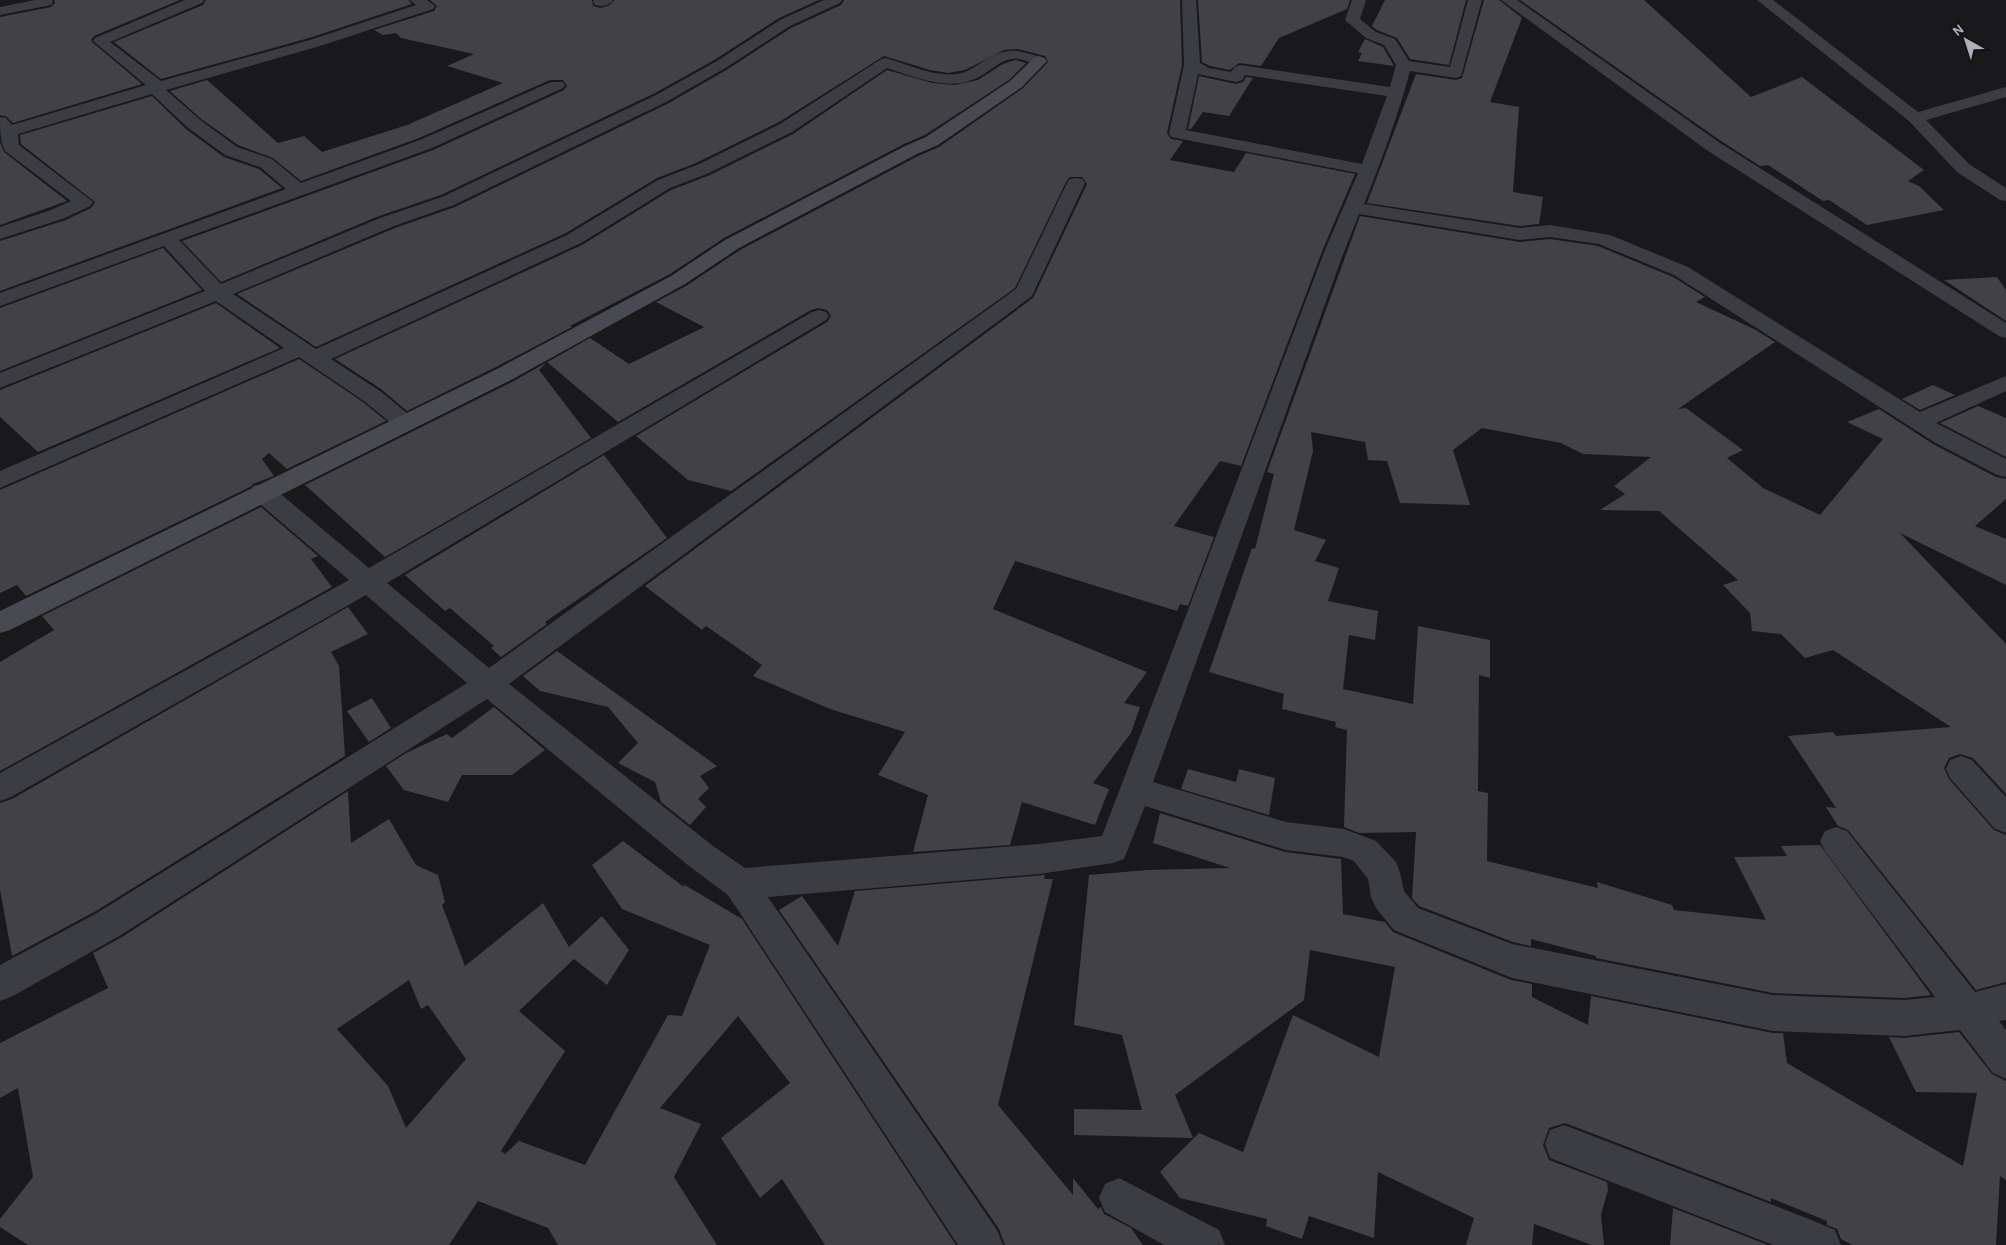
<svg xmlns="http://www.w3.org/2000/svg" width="2006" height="1245" viewBox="0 0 2006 1245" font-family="'Alegreya Sans',sans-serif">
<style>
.building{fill:#414146;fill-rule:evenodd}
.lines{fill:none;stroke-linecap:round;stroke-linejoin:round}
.street{fill:#3c3c43;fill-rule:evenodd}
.secondary{fill:#484951;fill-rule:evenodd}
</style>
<rect width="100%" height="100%" fill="#19191c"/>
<!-- building -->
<path class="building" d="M 54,0 L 180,0 L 94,36 L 91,40 L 92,42 L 142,84 L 13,123 L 7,117 L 0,115 L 0,17 L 51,7 L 55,3 Z
M 206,0 L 408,0 L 412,4 L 309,38 L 161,79 L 114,42 L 203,5 Z
M 430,0 L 592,0 L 593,6 L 600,8 L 608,6 L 615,0 L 819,0 L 779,18 L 716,59 L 655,93 L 441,195 L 379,216 L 221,282 L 182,241 L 433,150 L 564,90 L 567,86 L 563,80 L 550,80 L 419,138 L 301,181 L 273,158 L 238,145 L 200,118 L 170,91 L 207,80 L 278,143 L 304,136 L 322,152 L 407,125 L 503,83 L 447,66 L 474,54 L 401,38 L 396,33 L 383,35 L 374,30 L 434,11 L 437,6 Z
M 844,0 L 1180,0 L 1182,65 L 1167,133 L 1171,139 L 1183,141 L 1170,160 L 1234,172 L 1246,153 L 1355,174 L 1323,249 L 1241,466 L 1220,461 L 1174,526 L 1214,537 L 1188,606 L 1180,604 L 1177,611 L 1015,561 L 993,609 L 1147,672 L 1124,703 L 1140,707 L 1131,733 L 1093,783 L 1109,789 L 1095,825 L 1022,802 L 1010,845 L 913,852 L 928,795 L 878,775 L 905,732 L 830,709 L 753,676 L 762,665 L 706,626 L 702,630 L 645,586 L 1033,298 L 1087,184 L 1082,177 L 1070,177 L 1066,182 L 1015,288 L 731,491 L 688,480 L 636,436 L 827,322 L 831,316 L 827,310 L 818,308 L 811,310 L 618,422 L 547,362 L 539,370 L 591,438 L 385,557 L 305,485 L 512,382 L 590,338 L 629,364 L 704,327 L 656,302 L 686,286 L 740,250 L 918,156 L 939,147 L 1023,88 L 1048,62 L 1045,56 L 1018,49 L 1004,50 L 965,70 L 948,73 L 930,70 L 884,56 L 779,122 L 696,163 L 657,178 L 566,233 L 316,347 L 237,294 L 395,228 L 455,207 L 669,103 L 728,69 L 791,28 L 841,5 Z
M 1198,0 L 1350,0 L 1347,9 L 1279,38 L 1261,66 L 1239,63 L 1230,70 L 1210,66 L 1202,62 Z
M 1385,0 L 1466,0 L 1449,65 L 1410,59 L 1397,38 L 1377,30 L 1372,26 Z
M 1484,0 L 1499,0 L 1522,18 L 1490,102 L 1519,107 L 1513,192 L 1543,197 L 1539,224 L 1520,226 L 1367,203 L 1416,74 L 1456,80 L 1462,78 Z
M 1520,0 L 1644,0 L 1751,97 L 1802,77 L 1924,170 L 1908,181 L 1919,186 L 1944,210 L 1867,225 L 1829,200 L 1823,201 L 1768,165 L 1760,166 L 1721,141 Z
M 1365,39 L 1383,47 L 1394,66 L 1358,61 L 1362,53 L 1358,52 Z
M 1015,60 L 1026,63 L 1009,80 L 925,135 L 904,144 L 724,238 L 670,274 L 570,326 L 572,327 L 494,368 L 407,411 L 381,389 L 335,359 L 582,245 L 671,190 L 710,175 L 793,134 L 887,70 L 932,83 L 955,85 L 978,80 L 1003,64 Z
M 1199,76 L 1236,84 L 1243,82 L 1246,77 L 1253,78 L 1229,116 L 1203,112 L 1191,129 L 1188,129 Z
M 152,96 L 186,129 L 224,157 L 259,169 L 282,188 L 0,291 L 0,241 L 66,220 L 91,208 L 95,202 L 21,144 L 20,135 Z
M 0,142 L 4,152 L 67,201 L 0,225 Z
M 1360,216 L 1520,242 L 1550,239 L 1598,246 L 1673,277 L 1705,297 L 1696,302 L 1756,330 L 1775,342 L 1678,409 L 1686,408 L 1743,450 L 1727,458 L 1763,488 L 1820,515 L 1883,439 L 1847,422 L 1879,409 L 1933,444 L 1996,477 L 2006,479 L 2006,499 L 1975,526 L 2006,539 L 2006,585 L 1900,533 L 2006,644 L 2006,794 L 1973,758 L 1960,754 L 1949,758 L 1944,768 L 1949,779 L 1994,830 L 2006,835 L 2006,982 L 1976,990 L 1848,830 L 1838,826 L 1826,807 L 1836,808 L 1788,736 L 1833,732 L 1836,736 L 1951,727 L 1833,650 L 1805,658 L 1781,634 L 1752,631 L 1750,613 L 1723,585 L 1738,580 L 1659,511 L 1600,510 L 1625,494 L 1614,486 L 1651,457 L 1583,454 L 1561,443 L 1482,428 L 1453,450 L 1470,505 L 1400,503 L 1387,461 L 1368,460 L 1365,442 L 1311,432 L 1313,451 L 1294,530 L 1326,540 L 1315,561 L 1339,568 L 1328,601 L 1378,611 L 1375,640 L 1349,635 L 1343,689 L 1413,704 L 1418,626 L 1490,640 L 1490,678 L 1479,675 L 1478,791 L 1488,793 L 1487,861 L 1598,888 L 1597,882 L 1672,905 L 1674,910 L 1766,920 L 1734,857 L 1787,856 L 1781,846 L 1820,845 L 1931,995 L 1904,998 L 1773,993 L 1596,958 L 1596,956 L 1531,939 L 1531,946 L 1513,942 L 1419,906 L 1412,898 L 1416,832 L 1359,833 L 1344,827 L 1347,730 L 1335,727 L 1336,722 L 1282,709 L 1284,694 L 1209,672 L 1252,548 L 1255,549 L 1274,474 L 1267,472 Z
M 163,248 L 202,290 L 0,371 L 0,308 Z
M 1997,277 L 2006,290 L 2006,321 L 1944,280 Z
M 216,303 L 280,348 L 38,452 L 0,417 L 0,390 Z
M 299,359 L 363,402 L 386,421 L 287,469 L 269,453 L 262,459 L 274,476 L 253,484 L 250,487 L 26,596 L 17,585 L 0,593 L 0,490 Z
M 1933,385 L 1955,395 L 1920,410 L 1902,399 Z
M 1978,406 L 2006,418 L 2006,457 L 1940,423 Z
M 604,455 L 667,538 L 545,622 L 547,624 L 501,657 L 491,648 L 494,646 L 450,608 L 445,611 L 405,575 Z
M 261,507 L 318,556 L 311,559 L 332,587 L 0,771 L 0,662 L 54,630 L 42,616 Z
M 348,607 L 368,634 L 331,652 L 339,666 L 345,756 L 96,911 L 12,956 L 0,890 L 0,803 L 12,799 Z
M 557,651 L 717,766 L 700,776 L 709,788 L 698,799 L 706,807 L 690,825 L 661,802 L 655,782 L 618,763 L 638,743 L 608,707 L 540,691 L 523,676 Z
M 372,698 L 391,728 L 369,742 L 347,711 Z
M 494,707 L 545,750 L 512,775 L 462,775 L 448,802 L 404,790 L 386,766 L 406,753 L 447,734 L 452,738 Z
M 1188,769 L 1236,782 L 1239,769 L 1275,778 L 1269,815 L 1181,789 Z
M 348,791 L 351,843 L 389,819 L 416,865 L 438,875 L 445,902 L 442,905 L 465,966 L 543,903 L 569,947 L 602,916 L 629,950 L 607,985 L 574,959 L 519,1011 L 565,1051 L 501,1151 L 505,1154 L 519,1141 L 585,1165 L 668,1015 L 682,1016 L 710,945 L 622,909 L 592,865 L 623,841 L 684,887 L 683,884 L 742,919 L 956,1245 L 825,1245 L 782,1179 L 760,1198 L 721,1138 L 790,1083 L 738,1016 L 660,1108 L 701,1124 L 674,1177 L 717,1245 L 558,1245 L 548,1228 L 478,1201 L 449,1245 L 28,1245 L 0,1227 L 0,1219 L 33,1177 L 18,1088 L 0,1098 L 0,1043 L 108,988 L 93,953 L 122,937 ZM 409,980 L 421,1009 L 428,1005 L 466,1059 L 406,1128 L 388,1086 L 337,1029 Z
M 1160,813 L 1285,852 L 1341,859 L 1343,914 L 1385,922 L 1393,932 L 1511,980 L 1532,984 L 1532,997 L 1588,1025 L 1591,996 L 1773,1033 L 1783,1033 L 1787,1063 L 1963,1166 L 1977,1093 L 1916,1092 L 1889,1037 L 1904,1038 L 1959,1032 L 1992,1074 L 2006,1081 L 2006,1180 L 2000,1176 L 1996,1245 L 1852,1245 L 1841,1239 L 1837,1229 L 1827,1225 L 1827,1221 L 1771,1198 L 1771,1202 L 1565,1123 L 1549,1128 L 1543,1145 L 1549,1160 L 1607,1182 L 1608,1190 L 1601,1215 L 1604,1245 L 1592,1245 L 1534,1224 L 1532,1245 L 1466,1245 L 1474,1218 L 1378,1172 L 1374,1238 L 1309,1216 L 1302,1239 L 1266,1226 L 1267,1219 L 1180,1198 L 1160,1172 L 1199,1133 L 1243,1152 L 1293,1015 L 1379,1057 L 1395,967 L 1310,950 L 1304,1000 L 1175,1095 L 1193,1138 L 1074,1135 L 1074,1109 L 1142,1110 L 1122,1035 L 1074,1025 L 1089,875 L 1147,870 L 1230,868 L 1153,843 Z
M 1045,875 L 1044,879 L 1053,879 L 998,1105 L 1073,1195 L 1073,1178 L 1098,1209 L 1101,1207 L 1104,1214 L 1131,1228 L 1143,1245 L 1005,1245 L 999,1229 L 779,910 L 802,896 L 838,946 L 855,891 Z
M 1673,1208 L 1768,1245 L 1670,1245 Z"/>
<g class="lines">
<!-- street -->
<path class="street" d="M 35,0 L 52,0 L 53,2 L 51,5 L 0,15 L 0,7 Z
M 185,0 L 204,0 L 202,3 L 110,42 L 161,81 L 310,40 L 416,5 L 410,0 L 427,0 L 435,6 L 433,9 L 320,46 L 166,90 L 199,119 L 237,147 L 272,159 L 301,183 L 420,140 L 551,82 L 563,82 L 565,85 L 563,88 L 432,148 L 179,240 L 221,284 L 380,218 L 442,197 L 656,95 L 717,61 L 780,20 L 824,0 L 842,0 L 840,3 L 790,26 L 727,67 L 668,101 L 454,205 L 394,226 L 233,294 L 316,349 L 567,235 L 658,180 L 697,165 L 780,124 L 880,60 L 885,58 C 908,64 933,77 957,74 C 965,73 972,69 979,64 C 1008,46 1013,49 1044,58 L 1047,61 L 1044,64 C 1033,67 1022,56 1011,59 C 999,61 988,73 977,78 C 949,92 915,77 887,68 L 792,132 L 709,173 L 670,188 L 581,243 L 331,359 L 380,391 L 413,418 L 417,423 L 413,428 L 405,430 L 397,428 L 364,401 L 299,357 L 0,488 L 0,471 L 284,348 L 216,301 L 0,388 L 0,373 L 205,291 L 164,246 L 0,306 L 0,293 L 286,189 L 260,167 L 225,155 L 187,127 L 152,94 L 18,134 L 19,145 L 93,202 L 90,206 L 65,218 L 0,239 L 0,227 L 51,210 L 71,201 L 5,151 C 0,142 0,127 0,117 L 6,118 L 12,125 L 146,85 L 93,41 L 95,38 Z
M 594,0 L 613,0 C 609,6 601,7 595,5 L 593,2 Z
M 1182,0 L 1196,0 L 1200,63 L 1209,68 L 1231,72 L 1235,67 L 1240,65 L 1390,87 L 1396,65 L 1384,45 L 1366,38 L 1345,20 L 1352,0 L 1366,0 L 1360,19 L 1376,32 L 1395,39 L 1409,61 L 1450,67 L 1468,0 L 1482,0 L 1461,76 L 1456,78 L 1410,71 C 1398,115 1382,160 1364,204 L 1520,228 L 1550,225 L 1610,235 L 1688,267 L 1920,412 L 2006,376 L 2006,391 L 1936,423 L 2006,459 L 2006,477 L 1997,475 L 1934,442 L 1674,275 L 1599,244 L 1550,237 L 1520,240 L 1359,214 L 1342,257 L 1153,782 L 1286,822 L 1344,829 L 1376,841 L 1396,862 L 1400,873 L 1404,891 L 1418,908 L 1512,944 L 1773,995 L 1904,1000 L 1935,997 L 1825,851 L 1820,841 L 1825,831 L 1836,827 L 1847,831 L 1975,992 L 2006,984 L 2006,1020 L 1999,1021 L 2006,1030 L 2006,1079 L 1993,1073 L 1960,1030 L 1904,1036 L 1773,1031 L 1512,978 L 1394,930 L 1376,908 L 1371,897 L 1368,879 L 1354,861 L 1343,857 L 1286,850 L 1145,806 L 1124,859 L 1113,863 L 1039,874 L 768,897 L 997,1230 L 1003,1245 L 958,1245 L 728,895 L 689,866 L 487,699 L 121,935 L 13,996 L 0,1001 L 0,965 L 97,913 L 467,683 L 366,595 L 11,797 L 0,801 L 0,773 L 349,580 L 253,498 L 250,492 L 253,486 L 262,484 L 271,486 L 369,568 L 812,312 L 819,310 L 826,312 L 829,316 L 826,320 L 387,583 L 489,668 L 1016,289 L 1067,183 L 1070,179 L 1076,178 L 1082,179 L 1085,183 L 1032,296 L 509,684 L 713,846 L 745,868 L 1039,844 L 1102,836 L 1325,250 L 1358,173 L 1171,137 L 1169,133 L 1184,65 ZM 1198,74 L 1236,82 L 1242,80 L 1245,75 L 1387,96 L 1362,164 L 1186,130 Z
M 1501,0 L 1517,0 L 1720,143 L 2006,323 L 2006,338 L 1999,336 L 1708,151 Z
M 1757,0 L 1773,0 L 1918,112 L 2006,87 L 2006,97 L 1926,120 L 1969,164 L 2006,188 L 2006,201 L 2000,200 L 1957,172 L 1909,121 Z
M 1961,756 L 1972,760 L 2006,797 L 2006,833 L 1995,829 L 1950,778 L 1946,769 L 1950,760 Z
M 1564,1125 L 1809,1219 L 1835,1230 L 1841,1245 L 1773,1245 L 1550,1158 L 1545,1144 L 1550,1130 Z
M 1119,1178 L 1219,1230 L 1225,1245 L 1164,1245 L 1105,1212 L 1099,1198 L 1105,1184 Z"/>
<!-- secondary -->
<path class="secondary" d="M 1039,56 L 1044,58 L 1047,61 L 1022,87 L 938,145 L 917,154 L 739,248 L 685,284 L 511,380 L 10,630 L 0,633 L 0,611 L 495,370 L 671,276 L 725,240 L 905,146 L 926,137 L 1010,81 L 1034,58 Z"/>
</g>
<!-- north arrow -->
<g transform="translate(1966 40) rotate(321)" stroke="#141417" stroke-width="4" paint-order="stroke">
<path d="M0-4L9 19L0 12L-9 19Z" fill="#abafbc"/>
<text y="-8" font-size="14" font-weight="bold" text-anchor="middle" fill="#abafbc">N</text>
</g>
</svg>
